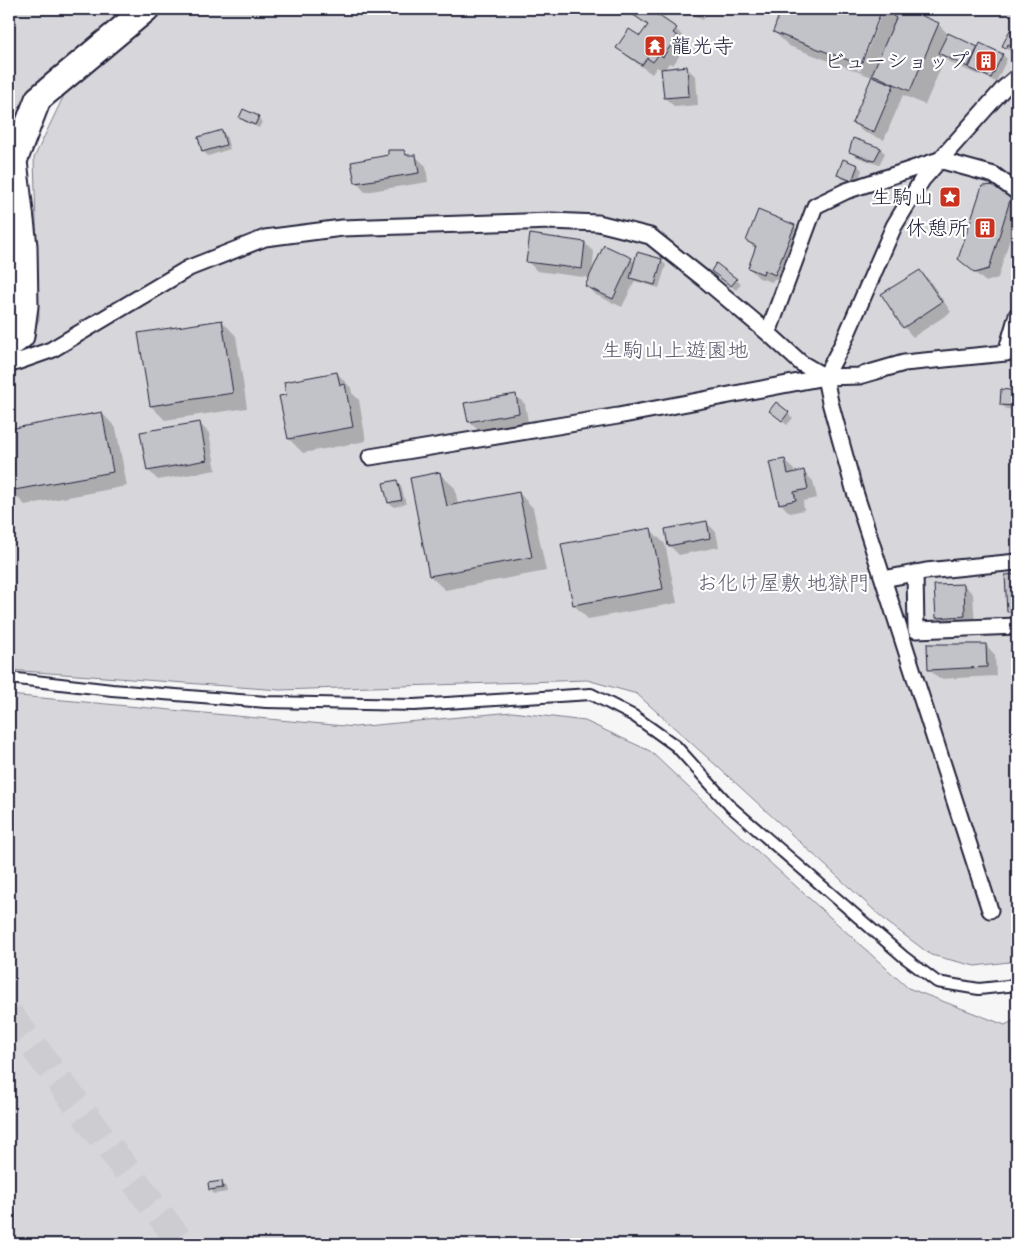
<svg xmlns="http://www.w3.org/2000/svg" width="1026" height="1253" viewBox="0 0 1026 1253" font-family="Caveat,'Klee One',sans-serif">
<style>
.green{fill:#d7d7db;stroke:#7c7c8b}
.shadow{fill:#0003;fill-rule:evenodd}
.building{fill:#c2c2c9;stroke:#22223b}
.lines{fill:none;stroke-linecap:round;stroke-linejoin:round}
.motorway-tunnel{stroke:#ccccd1;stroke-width:28;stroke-dasharray:28 14;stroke-linecap:butt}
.service-casing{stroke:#22223b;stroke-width:14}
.pedestrian-casing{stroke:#22223b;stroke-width:19}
.tertiary-casing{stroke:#22223b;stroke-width:29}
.service{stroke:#fff;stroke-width:10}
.pedestrian{stroke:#fff;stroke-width:15}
.tertiary{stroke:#fff;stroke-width:25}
.labels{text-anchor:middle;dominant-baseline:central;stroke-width:4.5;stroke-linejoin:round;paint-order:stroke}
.poi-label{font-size:21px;fill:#22223b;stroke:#fff;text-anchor:end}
.park-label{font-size:21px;fill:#58586b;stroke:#fff}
</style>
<rect width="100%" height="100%" fill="#f6f6f7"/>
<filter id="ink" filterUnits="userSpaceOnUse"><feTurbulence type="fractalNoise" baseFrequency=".02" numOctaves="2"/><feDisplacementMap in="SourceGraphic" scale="10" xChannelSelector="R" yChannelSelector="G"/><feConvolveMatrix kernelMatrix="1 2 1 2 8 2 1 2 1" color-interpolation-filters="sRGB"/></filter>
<g filter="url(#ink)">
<!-- green -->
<path class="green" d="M 9,9 L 123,9 L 38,90 L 9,149 Z
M 169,9 L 1017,9 L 1017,961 L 975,966 L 931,955 L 887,922 L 739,786 L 637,694 L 587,680 L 280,690 L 9,670 L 9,374 L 14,374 L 39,319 L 34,158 L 67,89 Z
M 9,695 L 355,727 L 512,712 L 585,721 L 650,751 L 723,820 L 908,988 L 1005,1025 L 1017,1019 L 1017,1244 L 9,1244 Z"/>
<!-- shadow -->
<path class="shadow" d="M 637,9 L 647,9 L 676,29 L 685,39 L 682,43 L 686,46 L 673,65 L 669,63 L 664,70 L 686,67 L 696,77 L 698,105 L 675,107 L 665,98 L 662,70 L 657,67 L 652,74 L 628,57 L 618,47 L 640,38 L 648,27 L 634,14 Z
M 681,9 L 709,9 L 703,20 Z
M 783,9 L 908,9 L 907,11 L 938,24 L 949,35 L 979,50 L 1003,55 L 1007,59 L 996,82 L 979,74 L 978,75 L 949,62 L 945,58 L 925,105 L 903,95 L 884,140 L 863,132 L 854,123 L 872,77 L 789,46 L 774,32 ZM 879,13 L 882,13 L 860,71 L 857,70 Z
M 1010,31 L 1017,35 L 1017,50 L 1013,48 L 1011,52 L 1003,46 Z
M 258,117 L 262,122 L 259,128 L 245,122 L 241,118 Z
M 222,131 L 226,136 L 230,149 L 208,156 L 203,151 Z
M 880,149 L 885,153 L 879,165 L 855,156 L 850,151 Z
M 404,151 L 409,156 L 416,157 L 426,166 L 428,182 L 365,192 L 356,182 L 390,156 Z
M 844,161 L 858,166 L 862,170 L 857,185 L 843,179 L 838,174 Z
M 1010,198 L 1017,205 L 1017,215 L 998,278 L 986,282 L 970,269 L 960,259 Z
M 794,226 L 804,236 L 785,283 L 774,279 L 772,282 L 759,278 L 749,268 L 756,250 L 747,240 Z
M 585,243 L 594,252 L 592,273 L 631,259 L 635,263 L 661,260 L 666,265 L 659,288 L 635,281 L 622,307 L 596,295 L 587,285 L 590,278 L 537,271 L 528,262 Z
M 717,265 L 741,284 L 736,290 L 717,275 Z
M 920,271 L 930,281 L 951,312 L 913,337 L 904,327 Z
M 222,321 L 236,336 L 247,408 L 165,420 L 151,406 Z
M 337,373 L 351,388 L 352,393 L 359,400 L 366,441 L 303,453 L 289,439 L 287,396 Z
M 1003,390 L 1017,392 L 1017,410 L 1006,409 L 1001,404 Z
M 515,395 L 525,404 L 528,422 L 479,431 L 469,422 Z
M 776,404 L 793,418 L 787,425 L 770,411 Z
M 102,413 L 116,428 L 127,486 L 25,505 L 11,491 L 9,480 L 9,430 Z
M 200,424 L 209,433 L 216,470 L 158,480 L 148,470 Z
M 784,460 L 794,470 L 795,474 L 804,472 L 813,481 L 817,498 L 803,501 L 804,510 L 790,513 L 780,503 Z
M 440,474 L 455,488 L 458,505 L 519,493 L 533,508 L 546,571 L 445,590 L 430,576 L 411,479 Z
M 397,482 L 401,486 L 406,504 L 394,507 L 389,503 L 385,484 Z
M 706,522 L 716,532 L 719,547 L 679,555 L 669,545 Z
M 651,530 L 665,544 L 677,603 L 588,619 L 574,605 Z
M 1017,575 L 1017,621 L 1008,611 L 1007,576 Z
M 964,585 L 973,594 L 975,626 L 947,627 L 938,618 Z
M 986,645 L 995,655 L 996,676 L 939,679 L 929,669 Z
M 221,1182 L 226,1187 L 227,1192 L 214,1194 L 210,1189 Z"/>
<!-- building -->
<path class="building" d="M 635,9 L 649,9 L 677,28 L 673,33 L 677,36 L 663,57 L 659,54 L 653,62 L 647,58 L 642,65 L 616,48 L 629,29 L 640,36 L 648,25 L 632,14 Z
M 781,9 L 882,9 L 861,65 L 773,32 Z
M 896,9 L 906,9 L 939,23 L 910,91 L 872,74 L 896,18 L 893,16 Z
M 1010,30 L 1017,33 L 1017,36 L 1012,46 L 1008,44 L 1006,48 L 1002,46 Z
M 948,33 L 978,47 L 968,67 L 938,53 Z
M 980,43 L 1003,54 L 991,78 L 969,68 Z
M 687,66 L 689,96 L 664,98 L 661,69 Z
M 872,76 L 894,85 L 874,132 L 852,123 Z
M 243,109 L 259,116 L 255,125 L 239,118 Z
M 222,130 L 226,145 L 202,152 L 198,137 Z
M 853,138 L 881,148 L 874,161 L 849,152 Z
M 388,150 L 404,150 L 406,155 L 416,155 L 419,173 L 355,183 L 351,162 L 388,155 Z
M 843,159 L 858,165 L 852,181 L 837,175 Z
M 996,185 L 1011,197 L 989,269 L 975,273 L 958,259 L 982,186 Z
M 758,210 L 795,225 L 775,275 L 764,270 L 763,274 L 748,268 L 756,246 L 746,241 Z
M 530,234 L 585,242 L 582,269 L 526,262 Z
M 604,245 L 632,258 L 613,299 L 585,286 Z
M 637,252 L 662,259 L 655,285 L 630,278 Z
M 716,263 L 737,279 L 731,286 L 711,271 Z
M 920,270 L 942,302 L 903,328 L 881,294 Z
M 222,320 L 233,393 L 150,406 L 138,333 Z
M 337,372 L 340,385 L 345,384 L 353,427 L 288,439 L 279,396 L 286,395 L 284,382 Z
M 1001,389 L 1017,391 L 1016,406 L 1000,405 Z
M 516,394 L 519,413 L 468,422 L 464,403 Z
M 776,402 L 789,412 L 782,421 L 769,411 Z
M 102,412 L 113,472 L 9,491 L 9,429 Z
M 200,422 L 207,460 L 147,471 L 140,432 Z
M 785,459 L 788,474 L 804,470 L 808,489 L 794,492 L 796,500 L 779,504 L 769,462 Z
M 440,472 L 447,506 L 519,492 L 532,557 L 429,576 L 410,478 Z
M 397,480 L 402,500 L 388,503 L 383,483 Z
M 707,521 L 710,538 L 668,546 L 665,529 Z
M 651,528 L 663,589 L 573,605 L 561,544 Z
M 1017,574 L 1017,611 L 1007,612 L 1005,575 Z
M 964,584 L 965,616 L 936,618 L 934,585 Z
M 927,644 L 986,644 L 987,667 L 928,670 Z
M 222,1181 L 223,1188 L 209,1190 L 208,1183 Z"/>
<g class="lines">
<!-- motorway-tunnel -->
<path class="motorway-tunnel" d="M 9,1014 L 182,1244"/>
<!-- service casing -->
<g class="service-casing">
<path id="service" d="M 9,678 L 112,690 L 266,702 L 414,705 L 591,694 L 634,716 L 676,746 L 731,807 L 904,957 L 937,982 L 979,989 L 1017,985"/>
</g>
<!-- pedestrian casing -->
<g class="pedestrian-casing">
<path id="pedestrian" d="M 768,333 L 815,206 L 846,191 L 939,160 L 994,175 L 1017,192
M 1006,353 L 1017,315
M 9,363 L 11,364 L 51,350 L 189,268 L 265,238 L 342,228 L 551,221 L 598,223 L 650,236 L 704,279 L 768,333 L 801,363 L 825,377
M 370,457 L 618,416 L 825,377 L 843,343 L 894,226 L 922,180 L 1004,88 L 1017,77
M 915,573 L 916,630 L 1017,626
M 883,579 L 926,571 L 1017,562
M 990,910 L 854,489 L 830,402 L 825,377 L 859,376 L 904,363 L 1006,353 L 1017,350"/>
</g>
<!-- tertiary casing -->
<g class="tertiary-casing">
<path id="tertiary" d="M 9,345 L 21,336 L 25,306 L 24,246 L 14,161 L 38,99 L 146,9"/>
</g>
<!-- service -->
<use href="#service" class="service"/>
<!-- pedestrian -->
<use href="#pedestrian" class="pedestrian"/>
<!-- tertiary -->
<use href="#tertiary" class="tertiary"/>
</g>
</g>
<!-- icons -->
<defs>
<g id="temple-square" transform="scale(1.125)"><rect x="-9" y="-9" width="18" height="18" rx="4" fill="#c8321e" stroke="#fff"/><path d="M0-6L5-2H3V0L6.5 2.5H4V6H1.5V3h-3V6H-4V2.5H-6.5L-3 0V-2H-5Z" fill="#fff"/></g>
<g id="building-square" transform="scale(1.125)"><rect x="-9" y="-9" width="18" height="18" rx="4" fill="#c8321e" stroke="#fff"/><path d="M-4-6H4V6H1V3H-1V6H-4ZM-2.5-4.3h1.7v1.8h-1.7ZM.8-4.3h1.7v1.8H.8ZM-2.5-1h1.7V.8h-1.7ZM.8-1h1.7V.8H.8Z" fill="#fff"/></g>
<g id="sight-square" transform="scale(1.125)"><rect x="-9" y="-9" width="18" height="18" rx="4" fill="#c8321e" stroke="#fff"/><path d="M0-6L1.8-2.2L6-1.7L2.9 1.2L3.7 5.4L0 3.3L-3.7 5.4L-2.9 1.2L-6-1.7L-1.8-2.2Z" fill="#fff"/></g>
</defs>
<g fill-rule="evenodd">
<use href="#temple-square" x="655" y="46"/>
<use href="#building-square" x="986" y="61"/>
<use href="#sight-square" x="950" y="197"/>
<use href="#building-square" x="985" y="228"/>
</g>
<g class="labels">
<!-- poi labels -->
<g class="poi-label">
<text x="671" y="46" text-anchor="start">龍光寺</text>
<text x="970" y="61">ビューショップ</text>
<text x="934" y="197">生駒山</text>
<text x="969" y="228">休憩所</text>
</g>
<!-- park labels -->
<g class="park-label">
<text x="675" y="350">生駒山上遊園地</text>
<text x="783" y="583">お化け屋敷 地獄門</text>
</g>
</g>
<!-- margin -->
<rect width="1026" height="1253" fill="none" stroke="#fff" stroke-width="30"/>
<rect x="15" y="15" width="996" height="1223" fill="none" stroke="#22223b" stroke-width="2" filter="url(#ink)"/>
</svg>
